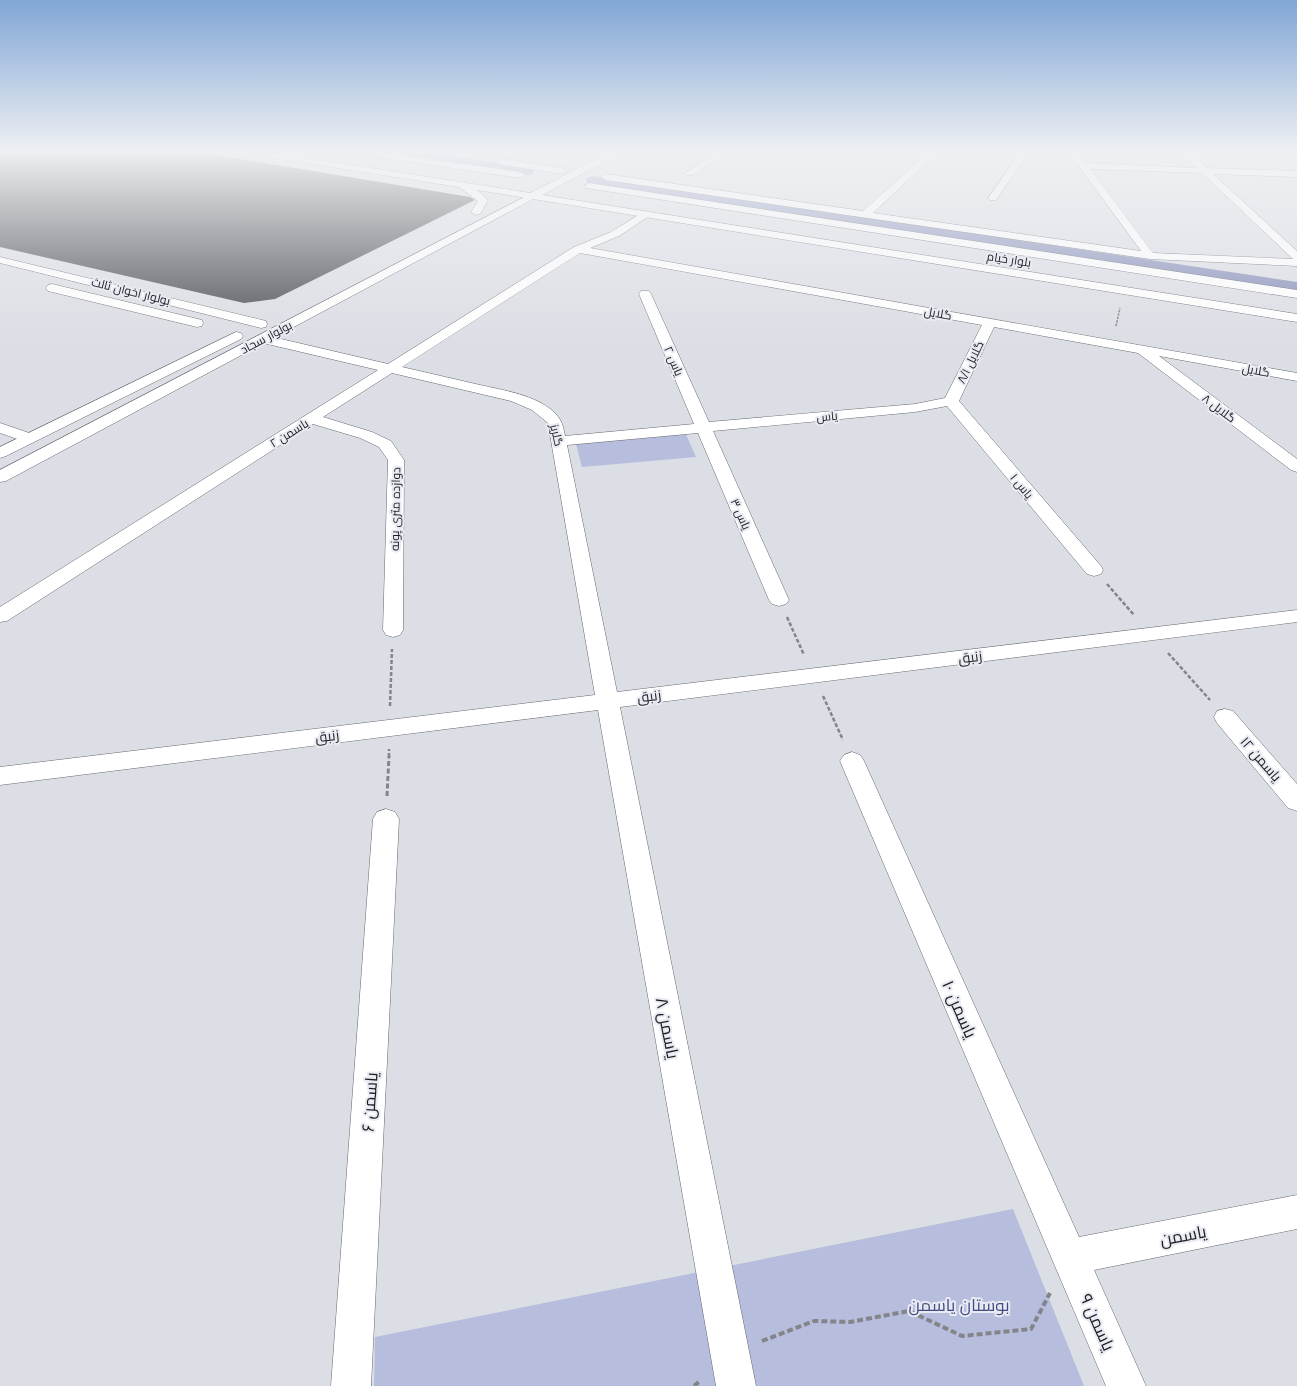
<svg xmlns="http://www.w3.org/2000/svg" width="1297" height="1386" viewBox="0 0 1297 1386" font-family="Mulish,Cairo,sans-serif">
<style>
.green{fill:#b6bddd}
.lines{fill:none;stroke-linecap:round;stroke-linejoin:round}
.canal{fill:#8891bb;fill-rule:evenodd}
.building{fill:#505258}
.pedestrian-casing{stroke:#67686f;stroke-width:1}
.minor-casing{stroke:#67686f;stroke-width:1}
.tertiary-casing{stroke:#67686f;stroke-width:1}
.secondary-casing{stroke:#67686f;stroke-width:1}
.primary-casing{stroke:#67686f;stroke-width:1}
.path-far3{stroke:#84858a;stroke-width:1.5;stroke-dasharray:2.5 1;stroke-linecap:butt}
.path-far2{stroke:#84858a;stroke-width:2.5;stroke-dasharray:4 2;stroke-linecap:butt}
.path-far1{stroke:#84858a;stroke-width:3;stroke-dasharray:5 2.5;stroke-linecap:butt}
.path{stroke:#84858a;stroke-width:4;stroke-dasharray:6 3;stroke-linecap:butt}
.pedestrian{fill:#fff;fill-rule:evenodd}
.minor{fill:#fff;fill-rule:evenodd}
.tertiary{fill:#fff;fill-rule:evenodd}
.secondary{fill:#fff;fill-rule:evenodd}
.primary{fill:#fff;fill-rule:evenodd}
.labels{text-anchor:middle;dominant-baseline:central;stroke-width:4;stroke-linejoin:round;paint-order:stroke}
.far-street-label{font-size:12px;fill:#1c1d20;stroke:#e9ebf3}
.street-label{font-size:14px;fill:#1c1d20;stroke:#e9ebf3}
.near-street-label{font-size:17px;fill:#1c1d20;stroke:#e9ebf3}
.near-park-label{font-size:17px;fill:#424b83;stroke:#e9ebf3}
</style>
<rect width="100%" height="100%" fill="#dcdee5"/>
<!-- green -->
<path class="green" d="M 684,430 L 696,457 L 582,467 L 575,440 Z
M 1013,1209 L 1084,1386 L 374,1386 L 375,1337 Z"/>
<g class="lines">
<!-- canal -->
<path class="canal" d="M 380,150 L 407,150 L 528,167 L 532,168 L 534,171 L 532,174 L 528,175 L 386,153 L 382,152 Z
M 592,176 L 1297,282 L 1297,292 L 588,183 L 586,180 L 588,177 Z"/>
</g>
<!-- building -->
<path class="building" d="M 0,150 L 187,150 L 470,197 L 475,200 L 275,299 L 244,303 L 0,247 Z"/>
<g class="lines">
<!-- pedestrian casing -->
<g class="pedestrian-casing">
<path id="pedestrian" d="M 347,150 L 366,150 L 520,172 L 525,175 L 520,178 L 351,153 Z
M 502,159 L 562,168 L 567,171 L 562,174 L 499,164 L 498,162 L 499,160 Z
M 589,183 L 1297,290 L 1297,298 L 586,188 L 584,186 Z"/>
</g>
<!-- minor casing -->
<g class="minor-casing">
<path id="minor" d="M 722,150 L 732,150 L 693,175 L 687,175 L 685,173 Z
M 931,150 L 940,150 L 873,213 L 1141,251 L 1067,150 L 1075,150 L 1086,163 L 1196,168 L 1179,150 L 1188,150 L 1207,168 L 1297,171 L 1297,177 L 1213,174 L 1297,251 L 1297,266 L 1150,259 L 606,180 L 601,177 L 606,174 L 863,211 ZM 1090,169 L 1202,173 L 1293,259 L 1153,253 Z
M 1022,150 L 1030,150 L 996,200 L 990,200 L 988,198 Z
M 1286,150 L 1297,151 L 1297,158 Z
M 645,211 L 650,214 L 649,216 L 619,236 L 590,248 L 1297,373 L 1297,381 L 1159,356 L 1297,459 L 1297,472 L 1291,470 L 1138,353 L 994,327 L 959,401 L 1101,566 L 1103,570 L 1101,574 L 1094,576 L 1087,574 L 947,406 L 915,412 L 713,431 L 789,600 L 786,604 L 779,606 L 772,604 L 769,600 L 698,433 L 567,445 L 617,692 L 1297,610 L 1297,622 L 620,707 L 756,1386 L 716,1386 L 598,710 L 0,785 L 0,767 L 595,695 L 548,423 L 532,410 L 511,401 L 392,373 L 323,417 L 372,432 L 391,441 L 404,460 L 403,630 L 400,635 L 393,637 L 386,635 L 383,630 L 388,460 L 379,447 L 360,438 L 313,424 L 7,621 L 0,622 L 0,607 L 378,370 L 259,342 L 257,339 L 259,336 L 264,335 L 388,364 L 574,247 L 611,232 ZM 580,253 L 982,325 L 945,398 L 915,404 L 709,422 L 651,294 L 649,291 L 641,291 L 639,294 L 694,424 L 565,436 C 563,423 560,416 549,408 C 530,394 502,390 480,385 C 454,379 428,373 402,367 Z
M 0,423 L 35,435 L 37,438 L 35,441 L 29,443 L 0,433 Z
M 1225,709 L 1233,711 L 1297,784 L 1297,811 L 1288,808 L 1217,723 L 1214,717 L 1217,711 Z
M 852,752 L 860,755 L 864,761 L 1079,1237 L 1297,1195 L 1297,1229 L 1094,1270 L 1146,1386 L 1106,1386 L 840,761 L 844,755 Z
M 386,809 L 395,812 L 399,819 L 371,1386 L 331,1386 L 373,819 L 377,812 Z"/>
</g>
<!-- tertiary casing -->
<g class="tertiary-casing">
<path id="tertiary" d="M 0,257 L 266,321 L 267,324 L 266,327 L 261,328 L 0,263 Z
M 52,284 L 202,320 L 203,323 L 202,326 L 197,327 L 48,291 L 46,288 L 48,285 Z"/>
</g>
<!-- secondary casing -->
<g class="secondary-casing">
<path id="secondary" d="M 532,193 L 535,194 L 537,196 L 535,198 L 6,481 L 0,482 L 0,470 Z
M 236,332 L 241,333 L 243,336 L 241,339 L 6,456 L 0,458 L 0,447 Z"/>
</g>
<!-- primary casing -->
<g class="primary-casing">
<path id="primary" d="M 238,150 L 256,150 L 530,193 L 614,150 L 624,150 L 623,152 L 542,195 L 1297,314 L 1297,322 L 477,190 L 488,200 L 480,214 L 476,215 L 471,212 L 478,201 L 459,187 L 242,153 Z"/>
</g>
<!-- path-far3 -->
<path class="path-far3" d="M 1116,326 L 1120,308"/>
<!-- path-far2 -->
<path class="path-far2" d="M 1107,584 L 1134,615
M 787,617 L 804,655
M 1168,653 L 1210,700
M 823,696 L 843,740
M 390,706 L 392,649
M 389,757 L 389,749"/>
<!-- path-far1 -->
<path class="path-far1" d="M 387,796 L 389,756"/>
<!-- path -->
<path class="path" d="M 762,1341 L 814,1321 L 850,1322 L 909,1311 L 962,1336 L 1031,1329 L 1050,1293
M 694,1386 L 700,1381"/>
<!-- pedestrian -->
<use href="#pedestrian" class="pedestrian"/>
<!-- minor -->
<use href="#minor" class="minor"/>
<!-- tertiary -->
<use href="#tertiary" class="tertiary"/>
<!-- secondary -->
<use href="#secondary" class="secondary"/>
<!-- primary -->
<use href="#primary" class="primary"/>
</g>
<!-- sky -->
<linearGradient id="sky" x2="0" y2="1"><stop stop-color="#81a6d6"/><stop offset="0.44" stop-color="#eff0f3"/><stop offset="1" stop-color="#eff0f3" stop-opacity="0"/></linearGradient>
<rect width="1297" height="344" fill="url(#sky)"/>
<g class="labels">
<!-- far-street labels -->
<g class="far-street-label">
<text transform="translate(1009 259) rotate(9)">بلوار خیام</text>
<text transform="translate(131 291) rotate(14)">بولوار اخوان ثالث</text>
<text transform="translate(938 313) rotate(10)">گلایل</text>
<text transform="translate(266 337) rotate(-28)">بولوار سجاد</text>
<text transform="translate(674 361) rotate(66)">یاس ۲</text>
<text transform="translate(970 362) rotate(-64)">گلایل ۸/۱</text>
<text transform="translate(1256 370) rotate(10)">گلایل</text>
<text transform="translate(1219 408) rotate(37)">گلایل ۸</text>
<text transform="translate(827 416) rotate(-5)">یاس</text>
<text transform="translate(289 433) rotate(-32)">یاسمن ۲</text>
<text transform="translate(557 435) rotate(77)">گلریز</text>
<text transform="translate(1022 486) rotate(50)">یاس ۱</text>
<text transform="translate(395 509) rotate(-89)">دوازده متری پونه</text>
<text transform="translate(741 514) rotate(66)">یاس ۳</text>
</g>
<!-- street labels -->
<g class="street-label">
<text transform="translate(970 657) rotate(-7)">زنبق</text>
<text transform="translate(649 696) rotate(-7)">زنبق</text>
<text transform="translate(327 736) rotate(-7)">زنبق</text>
<text transform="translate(1261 759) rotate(49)">یاسمن ۱۲</text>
</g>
<!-- near-street labels -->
<g class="near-street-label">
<text transform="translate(960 1009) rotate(66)">یاسمن ۱۰</text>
<text transform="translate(668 1028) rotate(79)">یاسمن ۸</text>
<text transform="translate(369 1102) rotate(-86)">یاسمن ۶</text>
<text transform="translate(1183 1235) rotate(-11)">یاسمن</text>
<text transform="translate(1098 1322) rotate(66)">یاسمن ۹</text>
</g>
<!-- near-park labels -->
<g class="near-park-label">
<text x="959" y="1304">بوستان یاسمن</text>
</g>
</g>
</svg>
